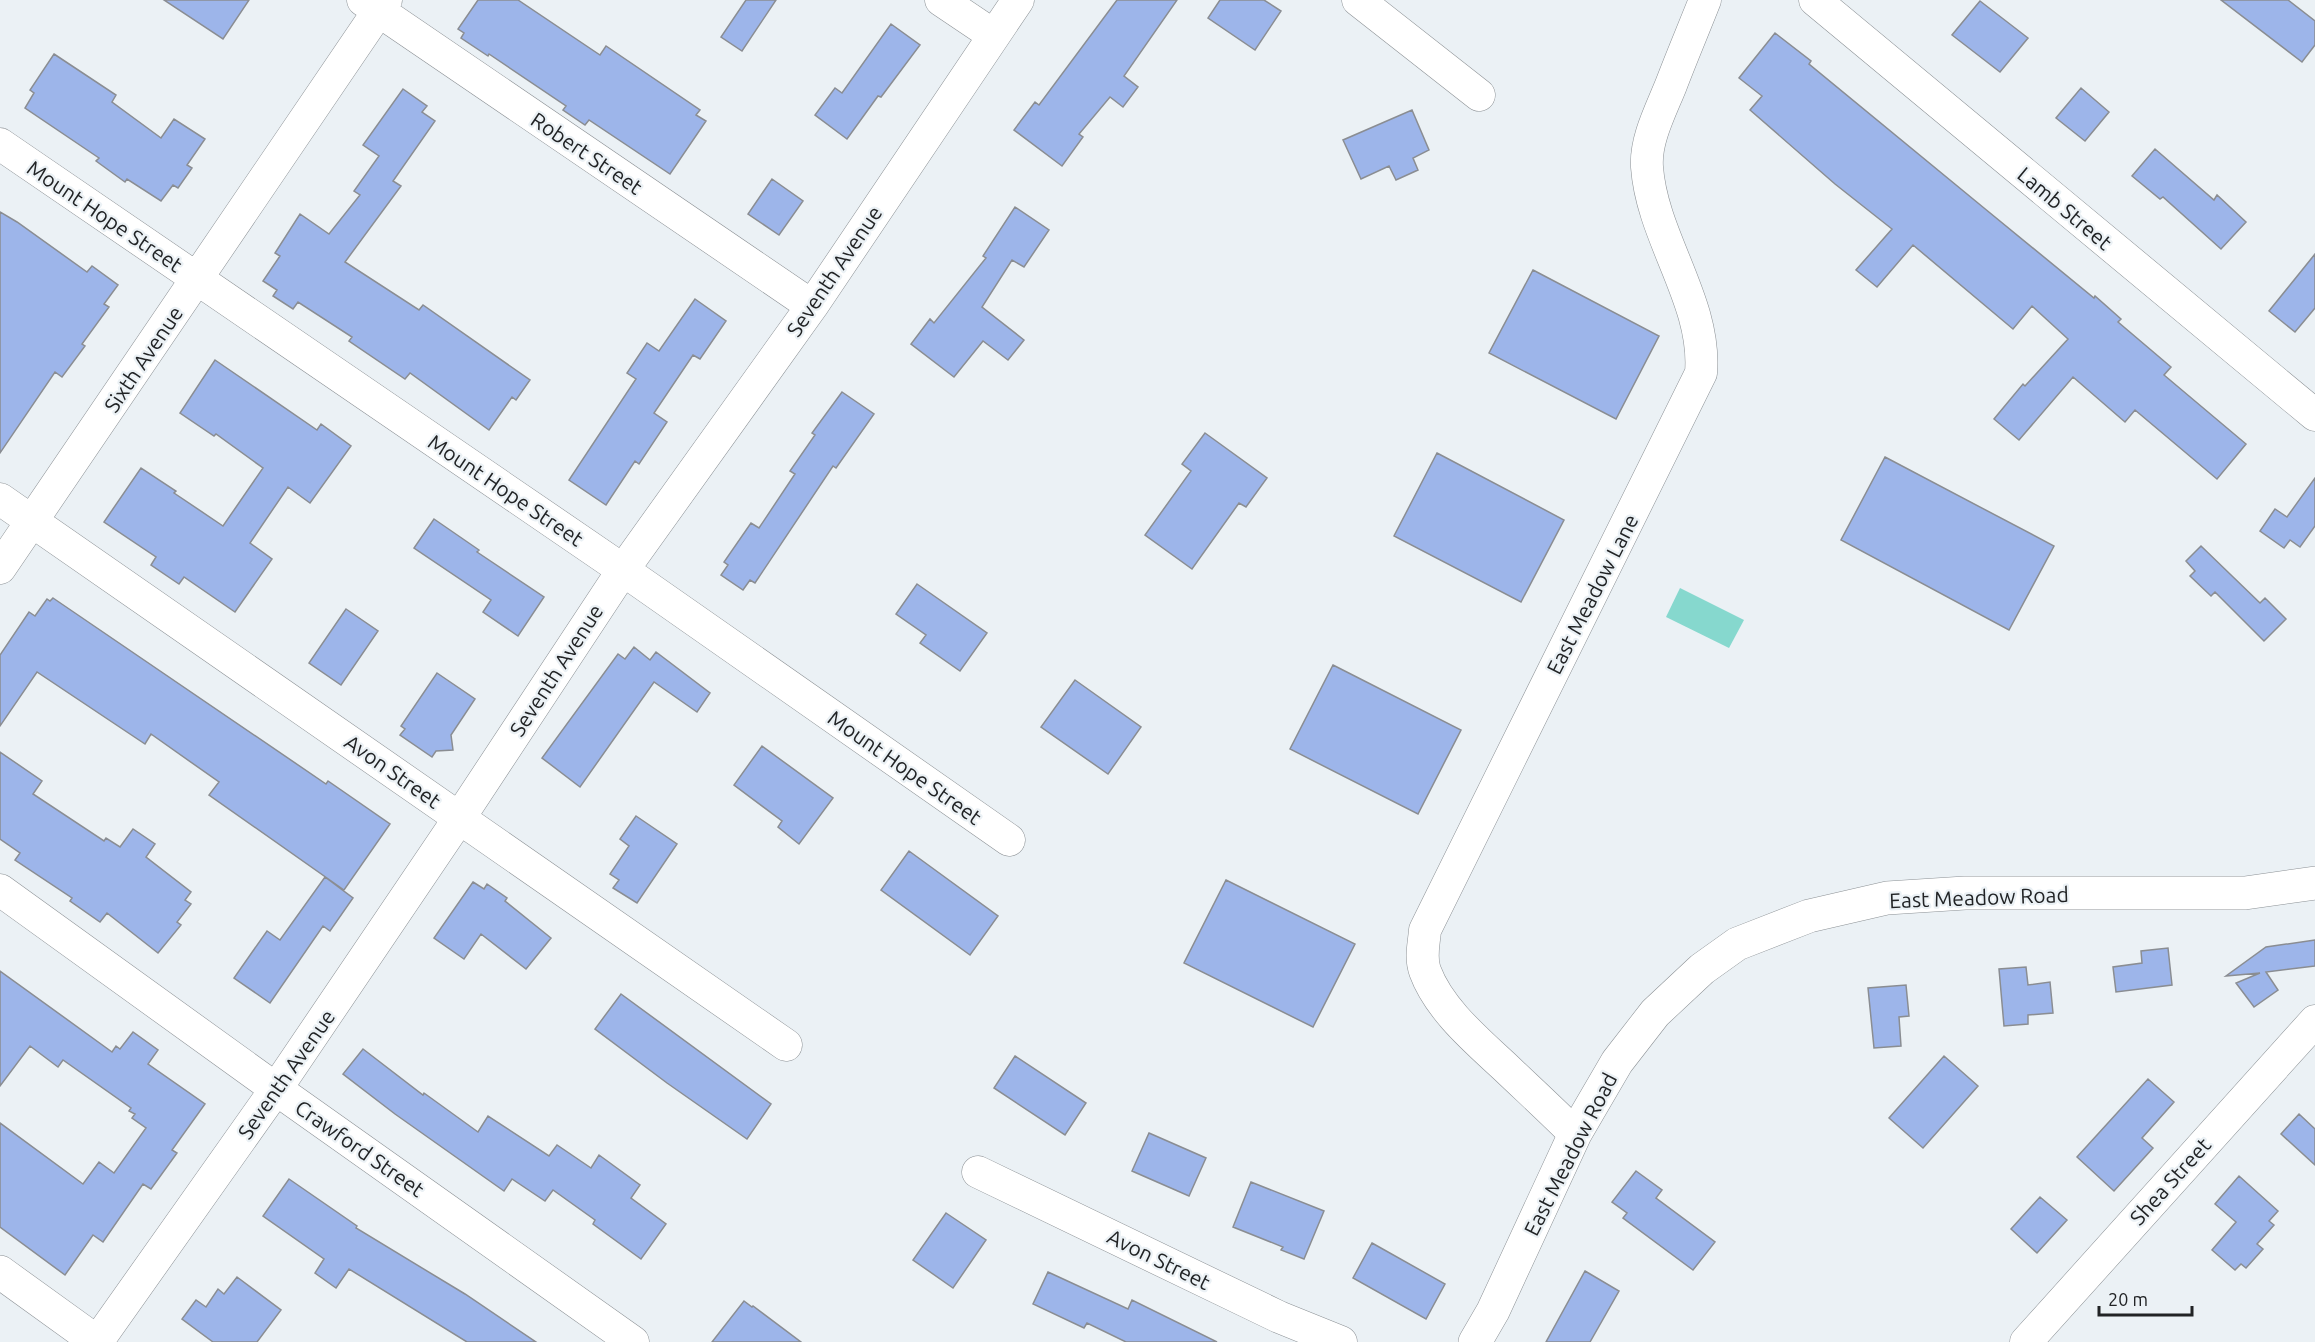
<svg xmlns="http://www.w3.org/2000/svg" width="2315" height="1342" viewBox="0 0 2315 1342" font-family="Ubuntu,sans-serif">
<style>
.water{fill:#86d8ce}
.building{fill:#9db5ea;stroke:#8a8d92;stroke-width:1.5}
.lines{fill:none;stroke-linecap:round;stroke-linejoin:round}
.minor-casing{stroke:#8c9195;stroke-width:33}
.tertiary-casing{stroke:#8c9195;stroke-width:34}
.secondary-casing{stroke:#8c9195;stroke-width:34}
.minor{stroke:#fff;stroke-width:32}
.tertiary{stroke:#fff;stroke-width:33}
.secondary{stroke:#fff;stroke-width:33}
.labels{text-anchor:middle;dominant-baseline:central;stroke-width:4.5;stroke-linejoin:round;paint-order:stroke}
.street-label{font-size:21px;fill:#212325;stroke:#ebf1f5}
</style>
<rect width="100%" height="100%" fill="#ebf1f5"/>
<!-- water -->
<path class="water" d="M 1680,588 L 1744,620 L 1729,648 L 1666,617 Z"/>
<!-- building -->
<path class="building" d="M 164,0 L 249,0 L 223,39 Z
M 478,0 L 518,0 L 600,55 L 606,46 L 700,110 L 696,115 L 706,121 L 670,174 L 589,120 L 585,125 L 563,110 L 566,106 L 489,54 L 488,56 L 461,38 L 464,33 L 458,29 Z
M 746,0 L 776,0 L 742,51 L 721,37 Z
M 1117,0 L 1177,0 L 1124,76 L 1138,87 L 1123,107 L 1110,97 L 1079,134 L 1083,137 L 1062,166 L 1014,130 L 1035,102 L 1039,105 Z
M 1220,0 L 1264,0 L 1281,11 L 1255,50 L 1208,18 Z
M 2221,0 L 2288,0 L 2315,21 L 2315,45 L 2302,62 Z
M 1980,1 L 2028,38 L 2000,72 L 1952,35 Z
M 891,24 L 920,45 L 881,97 L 878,96 L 847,139 L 815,115 L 835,88 L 842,93 Z
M 1775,33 L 1811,61 L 1809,64 L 1984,208 L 2094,298 L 2095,296 L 2121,319 L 2118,322 L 2171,367 L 2164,375 L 2246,444 L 2217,479 L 2135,410 L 2125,422 L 2073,377 L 2019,440 L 1994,419 L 2023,384 L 2025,386 L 2068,339 L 2032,306 L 2013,329 L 1913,245 L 1877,287 L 1856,270 L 1892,229 L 1835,184 L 1750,110 L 1762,96 L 1739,78 Z
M 54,54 L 116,95 L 112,102 L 161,138 L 174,119 L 205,139 L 187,165 L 192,168 L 178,188 L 173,185 L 161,201 L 127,179 L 125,182 L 96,161 L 99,158 L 25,108 L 34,93 L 30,90 Z
M 2081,88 L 2109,112 L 2085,141 L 2056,118 Z
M 403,89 L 427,106 L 422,112 L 435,121 L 393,181 L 401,186 L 345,262 L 419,310 L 423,305 L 530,380 L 516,400 L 512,397 L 489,430 L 410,373 L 405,379 L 349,341 L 352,337 L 298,302 L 293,309 L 273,296 L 277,290 L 263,281 L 280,256 L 275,253 L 300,214 L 329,234 L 360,195 L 354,191 L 379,156 L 363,145 Z
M 1412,110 L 1429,150 L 1413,158 L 1418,170 L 1396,180 L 1389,166 L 1361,179 L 1343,140 Z
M 2155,149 L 2214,200 L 2217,195 L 2246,222 L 2221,249 L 2163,197 L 2160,199 L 2132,176 Z
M 772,179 L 803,201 L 779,235 L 748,214 Z
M 1015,207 L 1049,230 L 1024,267 L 1012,260 L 982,307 L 1024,340 L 1008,360 L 983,341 L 954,377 L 911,344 L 930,319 L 934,323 L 986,258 L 983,256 Z
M 0,212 L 17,222 L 87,272 L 92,266 L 118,285 L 104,304 L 109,307 L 82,344 L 85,346 L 62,377 L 55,372 L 0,453 Z
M 2315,254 L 2315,308 L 2295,332 L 2269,311 Z
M 1533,270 L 1659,336 L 1616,419 L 1489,353 Z
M 695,299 L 726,321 L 700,359 L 693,355 L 654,413 L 667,422 L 639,464 L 635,461 L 606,505 L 569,480 L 636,379 L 627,373 L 647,343 L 659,351 Z
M 215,360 L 317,430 L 321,424 L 351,446 L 310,503 L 288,487 L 250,543 L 272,559 L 235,612 L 184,577 L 179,584 L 151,565 L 156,557 L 104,522 L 141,468 L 176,491 L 174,493 L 223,526 L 263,468 L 216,434 L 214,436 L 180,413 Z
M 842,392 L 874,414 L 836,468 L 833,466 L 755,583 L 750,580 L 743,590 L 721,575 L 728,565 L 724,562 L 751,523 L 759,528 L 795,474 L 790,471 L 815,435 L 812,433 Z
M 1205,433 L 1267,478 L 1246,507 L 1239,503 L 1192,569 L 1145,535 L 1191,471 L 1182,464 Z
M 1437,453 L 1564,520 L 1521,602 L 1394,536 Z
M 1885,457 L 2054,546 L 2009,630 L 1841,540 Z
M 2315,478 L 2315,526 L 2300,547 L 2290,540 L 2284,548 L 2260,531 L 2275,509 L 2287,517 Z
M 434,519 L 479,550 L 477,552 L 544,597 L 518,636 L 483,612 L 491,600 L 414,548 Z
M 2201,546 L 2260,603 L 2265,598 L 2286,619 L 2264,641 L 2215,592 L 2211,596 L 2190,576 L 2195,571 L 2186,561 Z
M 917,584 L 987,633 L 960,671 L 920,643 L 926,635 L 896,614 Z
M 53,598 L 326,784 L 328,781 L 390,824 L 344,890 L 209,795 L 219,782 L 151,734 L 145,744 L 37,672 L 0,726 L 0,655 L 29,612 L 35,616 L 47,599 L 50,601 Z
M 346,609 L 378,631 L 341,685 L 309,663 Z
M 634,647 L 650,660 L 656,652 L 710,693 L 697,712 L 654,682 L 580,787 L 542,758 L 618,654 L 625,659 Z
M 1333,665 L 1461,730 L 1418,814 L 1290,749 Z
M 437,673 L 475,699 L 451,735 L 453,750 L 436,751 L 432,757 L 400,735 L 405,729 L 401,726 Z
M 1075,680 L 1141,727 L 1108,774 L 1041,727 Z
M 762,746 L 833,798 L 799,844 L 778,827 L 782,821 L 734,785 Z
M 0,752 L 42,781 L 33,794 L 104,841 L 106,838 L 120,847 L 133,829 L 155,844 L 146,857 L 191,892 L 185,900 L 191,904 L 177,922 L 181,925 L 158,953 L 107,913 L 100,922 L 70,901 L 72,898 L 15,860 L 20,853 L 0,839 Z
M 636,816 L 677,844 L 637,903 L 613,888 L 619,880 L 610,874 L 629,846 L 620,839 Z
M 909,851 L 998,916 L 970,955 L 881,890 Z
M 325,877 L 353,898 L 330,931 L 323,926 L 270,1003 L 234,978 L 267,931 L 280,940 Z
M 1226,880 L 1355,944 L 1313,1027 L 1184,963 Z
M 473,882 L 484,889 L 487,884 L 507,898 L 505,901 L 551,938 L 526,969 L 481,934 L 464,959 L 434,938 Z
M 2315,940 L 2315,966 L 2266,972 L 2278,990 L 2254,1007 L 2236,983 L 2260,973 L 2226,976 L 2266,947 Z
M 2168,948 L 2172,985 L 2116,992 L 2113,967 L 2142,963 L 2141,951 Z
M 2026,967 L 2028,985 L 2050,982 L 2053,1013 L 2028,1015 L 2028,1024 L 2004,1026 L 1999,969 Z
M 0,971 L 112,1052 L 116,1046 L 120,1049 L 133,1032 L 158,1050 L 148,1064 L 205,1104 L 172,1150 L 177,1153 L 151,1189 L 143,1184 L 103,1242 L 93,1235 L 65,1275 L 0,1227 L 0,1123 L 83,1184 L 99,1162 L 114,1173 L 146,1128 L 132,1118 L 135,1114 L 129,1111 L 131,1108 L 63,1060 L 58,1067 L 30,1046 L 0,1086 Z
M 1906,985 L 1909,1016 L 1899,1017 L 1901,1046 L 1874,1048 L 1868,988 Z
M 621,994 L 771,1104 L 747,1139 L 667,1083 L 595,1029 Z
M 363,1049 L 423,1095 L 424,1093 L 478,1132 L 488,1116 L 549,1156 L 557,1145 L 591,1168 L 599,1155 L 640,1185 L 631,1198 L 666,1224 L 641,1259 L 593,1224 L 595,1220 L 553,1190 L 545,1201 L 512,1179 L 504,1191 L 395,1114 L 343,1074 Z
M 1015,1056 L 1086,1103 L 1065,1135 L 994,1088 Z
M 1944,1056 L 1978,1086 L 1923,1148 L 1889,1118 Z
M 2148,1079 L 2174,1102 L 2142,1138 L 2153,1148 L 2114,1191 L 2077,1157 Z
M 2299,1114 L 2315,1129 L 2315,1165 L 2281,1134 Z
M 1149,1133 L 1206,1158 L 1189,1196 L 1132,1171 Z
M 1636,1171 L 1662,1190 L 1656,1198 L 1715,1242 L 1693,1270 L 1623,1218 L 1627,1213 L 1612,1202 Z
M 2239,1176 L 2278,1211 L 2269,1221 L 2274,1225 L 2257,1244 L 2263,1249 L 2246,1268 L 2241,1264 L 2235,1270 L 2212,1250 L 2236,1222 L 2215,1204 Z
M 289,1179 L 357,1226 L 356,1228 L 465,1294 L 536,1342 L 467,1342 L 349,1269 L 336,1288 L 315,1273 L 324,1259 L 263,1216 Z
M 1251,1182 L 1324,1211 L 1304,1259 L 1281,1250 L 1283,1247 L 1233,1227 Z
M 2040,1197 L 2067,1220 L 2037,1253 L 2011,1229 Z
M 946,1213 L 986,1240 L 953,1288 L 913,1260 Z
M 1372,1243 L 1445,1284 L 1426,1319 L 1353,1278 Z
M 1585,1271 L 1619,1291 L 1590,1342 L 1546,1342 Z
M 1048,1272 L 1128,1309 L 1132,1300 L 1217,1342 L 1126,1342 L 1087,1323 L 1084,1328 L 1033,1304 Z
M 237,1277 L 281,1310 L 257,1342 L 213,1342 L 182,1319 L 196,1300 L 206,1307 L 218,1289 L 224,1294 Z
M 744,1301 L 752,1307 L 753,1306 L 801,1342 L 712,1342 Z"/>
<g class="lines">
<!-- minor casing -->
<g class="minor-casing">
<path id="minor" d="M 363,0 L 812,306
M 941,0 L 993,35
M 1358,0 L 1479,95
M 1815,0 L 2315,415
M 0,144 L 623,570 L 1009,840
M 0,499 L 786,1045
M 0,568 L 386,0
M 0,890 L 276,1089 L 633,1342
M 1575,1134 C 1552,1111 1528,1089 1505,1067 C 1476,1040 1439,1009 1425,971 C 1420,957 1424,944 1425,930 L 1701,373 C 1707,302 1652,238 1647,167 C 1645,140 1661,110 1671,85 C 1682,56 1694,28 1705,0
M 978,1172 L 1279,1317 L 1341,1342
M 97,1342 L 276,1089 L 460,817 L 623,570 L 812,306 L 1018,0
M 2026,1342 L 2315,1021"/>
</g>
<!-- tertiary casing -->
<g class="tertiary-casing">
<path id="tertiary" d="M 1475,1342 L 1493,1311 L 1575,1134 L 1617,1062 L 1655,1013 L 1702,969 L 1737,944 L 1809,916 L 1887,898 L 1965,893 L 2245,893 L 2315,883"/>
</g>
<!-- secondary casing -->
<g class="secondary-casing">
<path id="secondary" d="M 0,1272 L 97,1342"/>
</g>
<!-- minor -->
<use href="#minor" class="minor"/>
<!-- tertiary -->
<use href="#tertiary" class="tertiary"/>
<!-- secondary -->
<use href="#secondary" class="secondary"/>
</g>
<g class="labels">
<!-- street labels -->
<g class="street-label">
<text transform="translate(587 153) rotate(34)">Robert Street</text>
<text transform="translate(2065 208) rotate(40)">Lamb Street</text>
<text transform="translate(105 216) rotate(34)">Mount Hope Street</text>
<text transform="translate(834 271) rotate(-56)">Seventh Avenue</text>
<text transform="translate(143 359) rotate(-56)">Sixth Avenue</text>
<text transform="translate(506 490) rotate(34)">Mount Hope Street</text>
<text transform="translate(1592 594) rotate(-63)">East Meadow Lane</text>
<text transform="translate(556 670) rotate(-57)">Seventh Avenue</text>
<text transform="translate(905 767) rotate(35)">Mount Hope Street</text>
<text transform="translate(393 771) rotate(35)">Avon Street</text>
<text transform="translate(1979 897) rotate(-2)">East Meadow Road</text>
<text transform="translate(286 1074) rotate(-55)">Seventh Avenue</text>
<text transform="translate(360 1148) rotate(35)">Crawford Street</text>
<text transform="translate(1570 1154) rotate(-63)">East Meadow Road</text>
<text transform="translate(2170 1181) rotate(-48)">Shea Street</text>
<text transform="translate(1159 1259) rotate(26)">Avon Street</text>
</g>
</g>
<!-- scale -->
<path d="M2099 1306v9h93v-9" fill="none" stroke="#212325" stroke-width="3"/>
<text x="2108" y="1306" font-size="18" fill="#212325" stroke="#ebf1f5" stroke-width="4.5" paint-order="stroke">20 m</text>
</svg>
